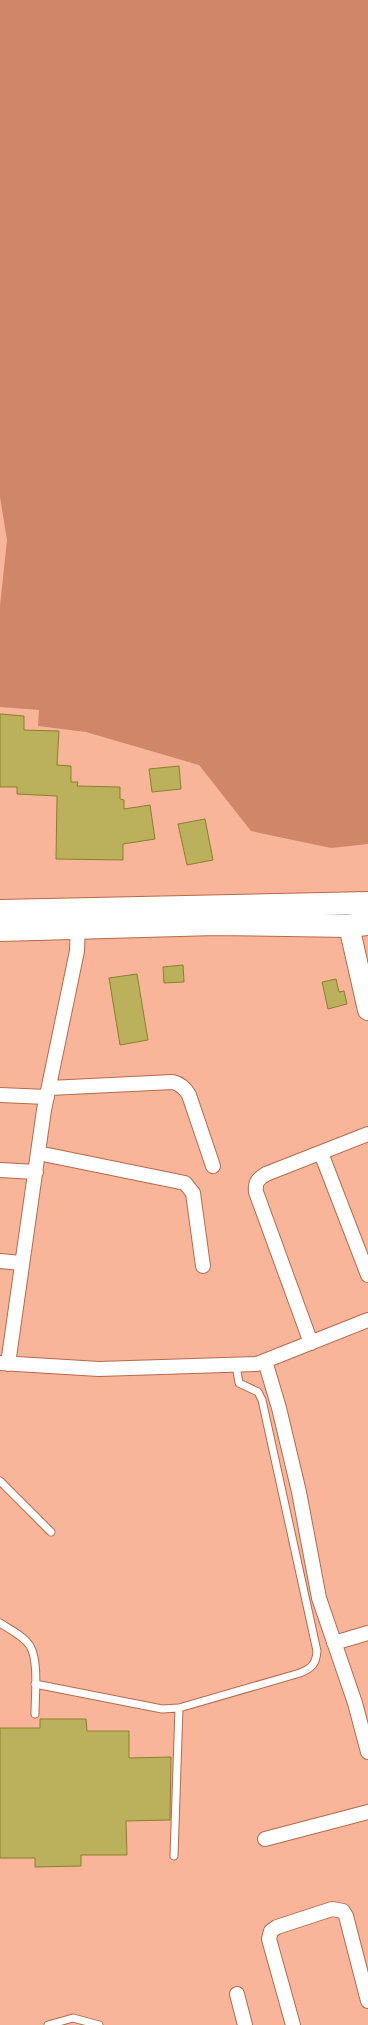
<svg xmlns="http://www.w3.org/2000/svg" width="368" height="2025" viewBox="0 0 368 2025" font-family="'Archivo Narrow',sans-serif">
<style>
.forest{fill:#d08668}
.building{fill:#bbb05b;stroke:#8b8128}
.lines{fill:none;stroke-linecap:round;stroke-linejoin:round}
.lane-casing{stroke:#b66a4a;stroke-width:9}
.street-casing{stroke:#b66a4a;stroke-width:16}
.secondary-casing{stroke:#b66a4a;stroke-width:22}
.primary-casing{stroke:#b66a4a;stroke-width:24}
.lane{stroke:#fff;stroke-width:7}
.street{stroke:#fff;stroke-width:14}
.secondary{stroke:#fff;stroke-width:20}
.primary{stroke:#fff;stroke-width:22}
</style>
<rect width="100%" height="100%" fill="#f8b59a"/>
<!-- forest -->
<path class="forest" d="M 0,0 L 368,0 L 368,844 L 331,848 L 251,831 L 199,765 L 86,732 L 38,726 L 39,710 L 0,707 L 0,606 L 7,540 L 0,497 Z"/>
<!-- building -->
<path class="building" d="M 0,714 L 24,716 L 24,730 L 59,731 L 57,765 L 71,766 L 71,782 L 78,782 L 77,786 L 120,787 L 120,799 L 124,800 L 124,809 L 150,805 L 155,839 L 123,844 L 123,860 L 56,859 L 57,796 L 17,794 L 17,787 L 0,787 Z
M 179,766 L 181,789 L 152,792 L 149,769 Z
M 205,819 L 213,860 L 187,865 L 178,824 Z
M 183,965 L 184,982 L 164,983 L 163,967 Z
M 137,974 L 148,1040 L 120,1045 L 109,978 Z
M 336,979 L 339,992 L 344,991 L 347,1004 L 328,1009 L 322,982 Z
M 40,1719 L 86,1719 L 87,1731 L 129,1731 L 129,1758 L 171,1757 L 170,1820 L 126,1821 L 127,1855 L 81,1855 L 81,1866 L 35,1867 L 35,1858 L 0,1858 L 0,1728 L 40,1728 Z"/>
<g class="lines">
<!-- lane casing -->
<g class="lane-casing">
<path id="lane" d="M 0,1481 L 51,1532
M 0,1623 C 9,1629 24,1636 30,1646 C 39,1661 35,1696 35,1714
M 35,1684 L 162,1709 L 179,1708 L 300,1673 C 312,1668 316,1664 317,1651 L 262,1400 L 258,1392 L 239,1383 L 236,1365
M 174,1856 L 179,1708
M 48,2025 L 73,2018 L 99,2025"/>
</g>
<!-- street casing -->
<g class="street-casing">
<path id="street" d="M 49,1088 L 173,1082 C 181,1084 185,1088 189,1095 L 213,1166
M 0,1095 L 47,1097
M 38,1153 L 185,1183 L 193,1193 L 203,1266
M 321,1153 L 368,1275
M 0,1170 L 36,1172
M 0,1261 L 21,1263
M 311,1343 L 256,1192 C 255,1182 258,1179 266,1174 L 368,1134
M 265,1361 L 279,1408 L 299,1492 L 319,1598 L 355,1703 L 368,1752
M 0,1363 L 99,1369 L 257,1364 L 368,1320
M 8,1364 L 44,1110 L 77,951 L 78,921
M 334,1643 L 368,1633
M 265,1839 L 368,1812
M 237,1994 L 245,2025
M 293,2025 L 269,1939 L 271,1931 L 277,1927 L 332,1909 L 343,1911 L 346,1916 L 368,2001"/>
</g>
<!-- secondary casing -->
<g class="secondary-casing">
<path id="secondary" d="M 349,926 L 368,1010"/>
</g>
<!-- primary casing -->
<g class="primary-casing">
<path id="primary" d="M 0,911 L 368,903
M 0,930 L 215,924 L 349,926 L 368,924"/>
</g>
<!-- lane -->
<use href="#lane" class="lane"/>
<!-- street -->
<use href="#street" class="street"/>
<!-- secondary -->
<use href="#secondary" class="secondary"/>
<!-- primary -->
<use href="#primary" class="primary"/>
</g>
</svg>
